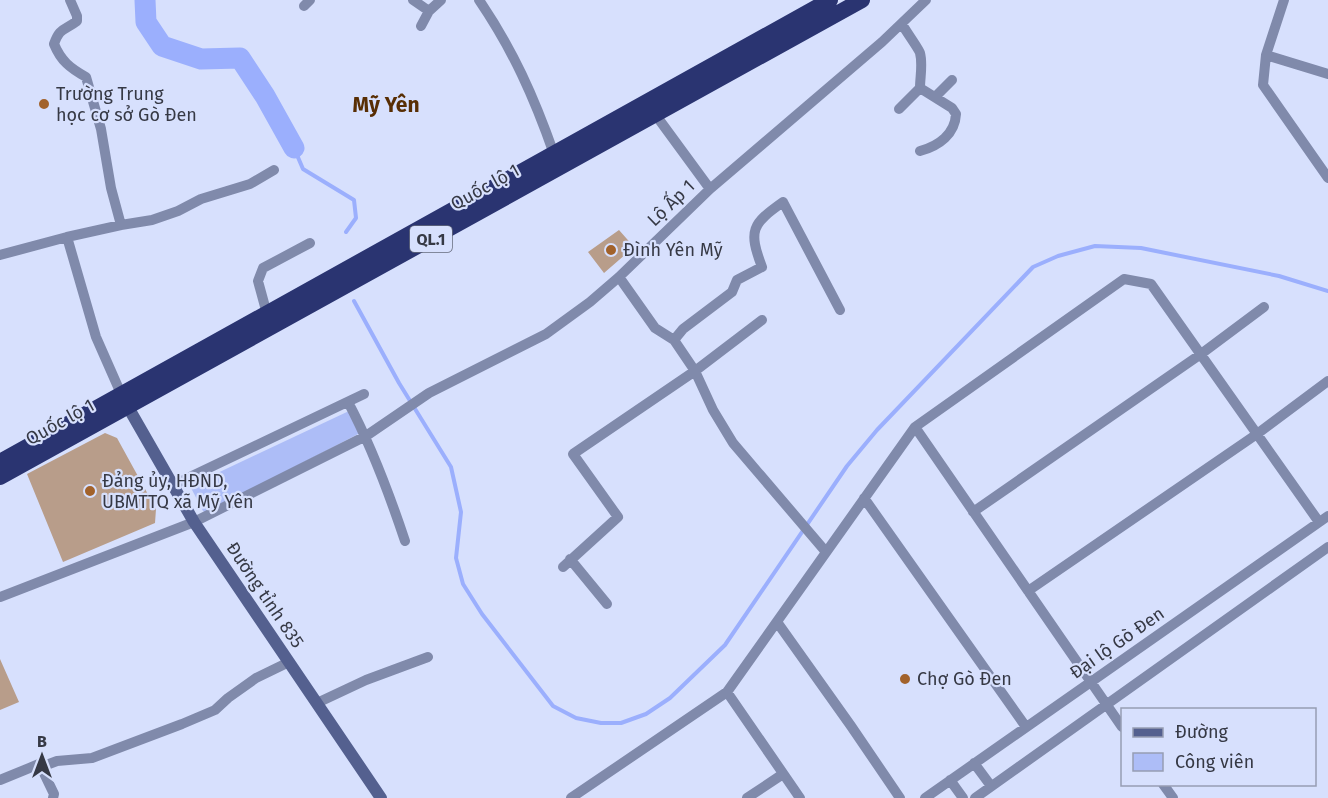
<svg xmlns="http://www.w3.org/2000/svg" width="1328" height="798" viewBox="0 0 1328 798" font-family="'Fira Sans',sans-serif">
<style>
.green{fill:#adbdf7}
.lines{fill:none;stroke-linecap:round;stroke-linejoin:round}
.stream{stroke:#9baffd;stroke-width:4}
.river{stroke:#9baffd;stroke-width:21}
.building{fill:#b89d8a}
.minor{stroke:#808aab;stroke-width:10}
.secondary{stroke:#54608f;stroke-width:12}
.trunk{stroke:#2a3471;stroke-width:16}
.poi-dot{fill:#a2622b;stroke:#d7e0fd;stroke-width:2}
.labels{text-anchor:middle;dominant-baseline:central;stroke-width:4.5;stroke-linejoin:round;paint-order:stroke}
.shield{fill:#d7e0fd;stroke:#666b7c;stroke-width:1.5}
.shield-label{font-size:16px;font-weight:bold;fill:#363945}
.poi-label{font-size:18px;fill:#363945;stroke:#d7e0fd;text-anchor:start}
.street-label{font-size:18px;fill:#363945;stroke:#d7e0fd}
.quarter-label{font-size:21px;font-weight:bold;fill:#582e04;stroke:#d7e0fd}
</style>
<rect width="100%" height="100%" fill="#d7e0fd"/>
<!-- green -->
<path class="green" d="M 349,411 L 362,432 L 206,513 L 203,511 L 190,486 Z"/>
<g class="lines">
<!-- stream -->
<path class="stream" d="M 294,148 L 303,169 L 354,200 L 356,218 L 346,232
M 354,301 L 399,383 L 451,467 L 461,512 L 456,558 L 463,584 L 482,614 L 553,706 L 576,718 L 601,723 L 621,723 L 646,714 L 670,698 L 725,645 L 847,466 L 877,430 L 1033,267 L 1058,256 L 1095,246 L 1141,248 L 1279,276 L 1328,291"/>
<!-- river -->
<path class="river" d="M 145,0 L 146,22 L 162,46 L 201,59 L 240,58 L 265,96 L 294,148"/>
</g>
<!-- building -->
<path class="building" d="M 619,230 L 634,247 L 604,273 L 588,252 Z
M 105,433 L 117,438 L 156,509 L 155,523 L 63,562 L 27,474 Z
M 0,659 L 19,702 L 0,710 Z"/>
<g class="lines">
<!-- minor -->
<path class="minor" d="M 70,0 L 77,16 L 77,21 C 64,31 60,27 54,44 C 61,61 70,68 86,77 L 101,129 L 111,188 L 121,225 L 67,237 L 96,337 L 122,396
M 413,0 L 429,11
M 479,0 C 513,50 534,97 554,154
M 1284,0 L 1266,55 L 1263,85 L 1328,178
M 304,6 L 310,0
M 421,26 L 429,11 L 441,0
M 1266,55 L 1328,74
M 920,88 L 952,108 L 956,114 C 955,134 939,146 920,151
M 935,97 L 952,80
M 899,109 L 920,88 C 920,77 923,64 920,53 C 919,49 905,30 902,24
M 655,114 L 710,189
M 121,225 L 152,220 L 178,211 L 201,199 L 250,184 L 274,170
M 0,255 L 67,237
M 619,277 L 655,328 L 674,340 L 695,371 L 713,410 L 733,443 L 826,552
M 267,314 L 258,281 L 263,268 L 310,243
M 674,340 L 683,329 L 732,292 L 737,280 L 762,267 C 748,230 752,224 783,202 L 840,310
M 348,402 C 372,447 389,493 405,541
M 915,427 L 1122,727
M 171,486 L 364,394
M 864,498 L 1026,727
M 973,512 L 1201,354 L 1264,307
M 570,559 L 607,604
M 563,567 L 618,517 L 573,454 L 695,371 L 762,320
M 1028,591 L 1257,434 L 1328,381
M 0,597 L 194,522 L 366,436 L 429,393 L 546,334 L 590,302 L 619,277 L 710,189 L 882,42 L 926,0
M 777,622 L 851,726 L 900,798
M 727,692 L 800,798
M 317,703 L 366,680 L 428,657
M 974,763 L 991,786
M 41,767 L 54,794 L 53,798
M 0,780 L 39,764 L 41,767 L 57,761 L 92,758 L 182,724 L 215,710 L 228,698 L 256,678 L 289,662
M 950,780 L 963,798
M 1163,784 L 1173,798
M 571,798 L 727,692 L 915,427 L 1124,279 L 1151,284 L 1319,522
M 747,798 L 783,774
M 925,798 L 1328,516
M 975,798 L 1328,547"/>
<!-- secondary -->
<path class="secondary" d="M 128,407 L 194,522 L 381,798"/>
<!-- trunk -->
<path class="trunk" d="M 0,462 L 830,0
M 0,477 L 862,0"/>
</g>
<!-- markers -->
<g class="poi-dot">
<circle cx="44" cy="104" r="6"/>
<circle cx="611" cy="250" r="6"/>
<circle cx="90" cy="491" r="6"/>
<circle cx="905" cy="679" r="6"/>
</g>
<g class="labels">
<!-- shield labels -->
<rect class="shield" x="410" y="226" width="42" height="26" rx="4.5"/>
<g class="shield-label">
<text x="431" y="239">QL.1</text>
</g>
<!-- poi labels -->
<g class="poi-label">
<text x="56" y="94">Trường Trung<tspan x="56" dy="21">học cơ sở Gò Đen</tspan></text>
<text x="623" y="250">Đình Yên Mỹ</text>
<text x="102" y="481">Đảng ủy, HĐND,<tspan x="102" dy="21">UBMTTQ xã Mỹ Yên</tspan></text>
<text x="917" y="679">Chợ Gò Đen</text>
</g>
<!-- street labels -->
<g class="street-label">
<text transform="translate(485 187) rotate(-29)">Quốc lộ 1</text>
<text transform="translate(671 203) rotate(-44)">Lộ Ấp 1</text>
<text transform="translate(60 422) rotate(-29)">Quốc lộ 1</text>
<text transform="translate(265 595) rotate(56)">Đường tỉnh 835</text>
<text transform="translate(1117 643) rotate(-35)">Đại lộ Gò Đen</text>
</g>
<!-- quarter labels -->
<g class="quarter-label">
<text x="386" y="105">Mỹ Yên</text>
</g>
</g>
<!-- legend -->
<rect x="1121" y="708" width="195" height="78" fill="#d7e0fd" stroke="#979db3" stroke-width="1.5"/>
<rect x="1133" y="728" width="30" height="9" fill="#54608f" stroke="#979db3" stroke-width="1.5"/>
<text x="1175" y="738" font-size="18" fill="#363945">Đường</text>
<rect x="1133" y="753" width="30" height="18" fill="#adbdf7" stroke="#979db3" stroke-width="1.5"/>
<text x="1175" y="768" font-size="18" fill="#363945">Công viên</text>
<!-- north arrow -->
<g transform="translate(42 756)" stroke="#d7e0fd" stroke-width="4.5" paint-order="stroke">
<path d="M0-4.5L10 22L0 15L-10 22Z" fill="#363945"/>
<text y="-9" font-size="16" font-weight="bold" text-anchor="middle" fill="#363945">B</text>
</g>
</svg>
